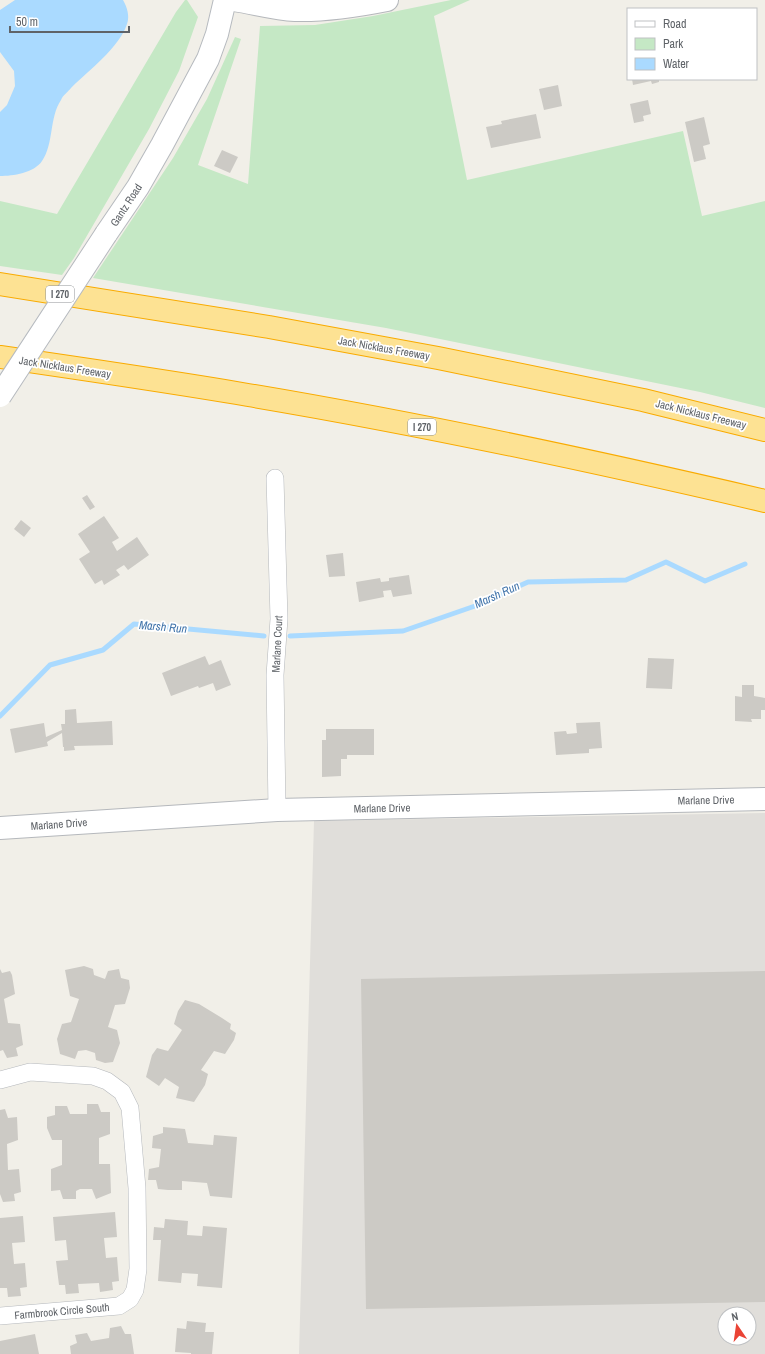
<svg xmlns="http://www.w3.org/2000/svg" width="765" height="1354" viewBox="0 0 765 1354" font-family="'Archivo Narrow',sans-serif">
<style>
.industrial{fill:#e0deda;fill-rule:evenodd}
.green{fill:#c5e8c5}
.water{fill:#aadaff}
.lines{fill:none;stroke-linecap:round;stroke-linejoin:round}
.stream{stroke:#aadaff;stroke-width:5}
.building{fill:#cccac5}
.minor-casing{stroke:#b5b8bc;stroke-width:18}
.tertiary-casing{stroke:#b5b8bc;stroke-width:24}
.secondary-casing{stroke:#b6babf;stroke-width:24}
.motorway-casing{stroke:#f9ab00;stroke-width:24}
.minor{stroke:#fff;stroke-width:17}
.tertiary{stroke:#fff;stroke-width:22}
.secondary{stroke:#fff;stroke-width:22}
.motorway{stroke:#fde293;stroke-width:22}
.secondary-bridge-casing{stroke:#b6babf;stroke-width:24;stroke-linecap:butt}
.secondary-bridge{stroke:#fff;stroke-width:22}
.labels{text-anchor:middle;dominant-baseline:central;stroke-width:3.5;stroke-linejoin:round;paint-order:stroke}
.shield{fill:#fff;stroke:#8f9295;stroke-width:1}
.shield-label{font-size:10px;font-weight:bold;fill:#5f6368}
.street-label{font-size:11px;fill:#5f6368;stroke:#fff}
.water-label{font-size:12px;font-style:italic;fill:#4174aa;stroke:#fff}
</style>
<rect width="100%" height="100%" fill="#f1efe8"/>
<!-- industrial -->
<path class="industrial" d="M 765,813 L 765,1354 L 299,1354 L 314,821 ZM 725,1314 L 749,1314 L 749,1338 L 725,1338 Z"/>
<!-- green -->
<path class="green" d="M 185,0 L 187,0 L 198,17 L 179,71 L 149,129 L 74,258 L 62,275 L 0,266 L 0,201 L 57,214 L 176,12 Z
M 451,0 L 470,0 L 434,16 L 467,180 L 683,131 L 702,216 L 765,201 L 765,408 L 700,392 L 386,328 L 93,278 L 173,158 L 207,99 L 235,37 L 241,39 L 198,165 L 248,184 L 260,26 L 315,25 L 373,16 Z"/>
<!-- water -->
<path class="water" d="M 15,0 L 123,0 C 127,7 130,16 127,24 C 119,48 89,70 71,88 C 68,92 63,95 61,100 C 49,118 54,144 42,161 C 34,173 13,176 0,176 L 0,112 L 7,105 L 15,86 L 14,71 L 0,52 L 0,10 Z"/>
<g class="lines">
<!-- stream -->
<path class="stream" d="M 290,636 L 403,631 L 475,606 L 528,582 L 626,580 L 666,562 L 705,581 L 745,564
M 0,716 L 50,665 L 103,650 L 134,624 L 264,636"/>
</g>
<!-- building -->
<path class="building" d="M 632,79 L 659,79 L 659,82 L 652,84 L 651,81 L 633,85 Z
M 558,85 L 562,106 L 544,110 L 539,89 Z
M 648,100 L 651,114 L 643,116 L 644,121 L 634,123 L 630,104 Z
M 536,114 L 541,138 L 491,148 L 486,127 L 502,124 L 501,121 Z
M 704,117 L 710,144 L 703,146 L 706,159 L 694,162 L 685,122 Z
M 222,150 L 238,157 L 230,173 L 214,166 Z
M 87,495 L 95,507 L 90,510 L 82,498 Z
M 104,516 L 119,538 L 112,542 L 117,551 L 137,537 L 149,555 L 128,570 L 124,565 L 116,570 L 120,575 L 104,585 L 102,580 L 95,584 L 79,559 L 90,552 L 78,534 Z
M 21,520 L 31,528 L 24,537 L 14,529 Z
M 343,553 L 345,576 L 329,577 L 326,555 Z
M 409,575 L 412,594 L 393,597 L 391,590 L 383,591 L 384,597 L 359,602 L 356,582 L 380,578 L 381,582 L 389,581 L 389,578 Z
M 205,656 L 209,665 L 221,660 L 231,685 L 216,691 L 213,683 L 199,688 L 198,686 L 171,696 L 162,673 Z
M 648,658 L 674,659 L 672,689 L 646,688 Z
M 742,685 L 754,685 L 754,696 L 765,698 L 765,710 L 761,710 L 761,719 L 751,719 L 752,722 L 735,721 L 735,696 L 742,697 Z
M 76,709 L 77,723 L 112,721 L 113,745 L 74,746 L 75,750 L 64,751 L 64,747 L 63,747 L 62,733 L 47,742 L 48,746 L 15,753 L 10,729 L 44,723 L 46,737 L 62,730 L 61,724 L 65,724 L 65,710 Z
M 600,722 L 602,748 L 589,749 L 589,753 L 556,755 L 554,732 L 566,731 L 567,734 L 577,733 L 576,723 Z
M 326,729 L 374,729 L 374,755 L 347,755 L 347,759 L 341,759 L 341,776 L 322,777 L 322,740 L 326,740 Z
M 84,966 L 93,969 L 94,975 L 105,979 L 108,971 L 119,969 L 121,978 L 129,980 L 130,988 L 125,1004 L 115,1005 L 108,1027 L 117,1030 L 120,1043 L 113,1062 L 105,1063 L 96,1060 L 95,1053 L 86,1050 L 78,1051 L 75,1059 L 60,1054 L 57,1039 L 62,1024 L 71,1022 L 79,999 L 70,996 L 65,970 Z
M 0,969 L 2,973 L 10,971 L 12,975 L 15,994 L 4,999 L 8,1023 L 20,1024 L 23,1045 L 16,1048 L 18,1056 L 7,1058 L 3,1050 L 0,1051 Z
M 765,971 L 765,1302 L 366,1309 L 361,979 Z
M 185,1000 L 199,1004 L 222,1018 L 231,1024 L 230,1029 L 236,1033 L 234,1040 L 225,1054 L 214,1051 L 201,1070 L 208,1074 L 205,1085 L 194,1102 L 176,1098 L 179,1087 L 165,1078 L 159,1086 L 146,1077 L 152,1055 L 157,1048 L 168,1051 L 182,1030 L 174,1024 L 178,1011 Z
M 87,1104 L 98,1104 L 101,1112 L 110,1112 L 110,1134 L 99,1138 L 99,1164 L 110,1164 L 111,1193 L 96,1199 L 92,1189 L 80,1189 L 76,1191 L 76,1199 L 63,1199 L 60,1190 L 51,1191 L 51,1169 L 62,1165 L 62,1140 L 52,1140 L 47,1128 L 47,1117 L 55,1115 L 55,1106 L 67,1106 L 70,1114 L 87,1114 Z
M 5,1109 L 8,1118 L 17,1117 L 18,1140 L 7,1144 L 8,1170 L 19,1169 L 21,1192 L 14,1194 L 15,1201 L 3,1202 L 0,1194 L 0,1110 Z
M 163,1127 L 185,1129 L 188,1143 L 213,1145 L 214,1135 L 237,1137 L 232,1198 L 210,1196 L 207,1183 L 182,1181 L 182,1190 L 168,1190 L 158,1189 L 156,1180 L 148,1180 L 149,1169 L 159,1167 L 161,1149 L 152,1148 L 153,1136 L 163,1133 Z
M 115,1212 L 117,1237 L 104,1238 L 106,1258 L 117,1257 L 119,1281 L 112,1282 L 113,1290 L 100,1292 L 99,1283 L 78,1284 L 79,1293 L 66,1294 L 65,1285 L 59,1285 L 56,1261 L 68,1260 L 66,1240 L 55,1241 L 53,1217 Z
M 23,1216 L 25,1242 L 12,1243 L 14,1264 L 25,1263 L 27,1287 L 20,1288 L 21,1296 L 8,1297 L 7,1288 L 0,1288 L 0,1218 Z
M 165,1219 L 188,1221 L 187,1235 L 202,1236 L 203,1226 L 227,1228 L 222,1288 L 197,1286 L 198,1274 L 182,1273 L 181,1283 L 158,1281 L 161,1240 L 153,1240 L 154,1227 L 164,1228 Z
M 187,1321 L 206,1323 L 205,1332 L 214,1332 L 212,1354 L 191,1354 L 191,1353 L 175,1352 L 177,1328 L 186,1329 Z
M 121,1326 L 125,1334 L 131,1334 L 134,1354 L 71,1354 L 70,1346 L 77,1343 L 75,1335 L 87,1333 L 91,1341 L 109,1338 L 110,1328 Z
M 35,1334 L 39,1354 L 0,1354 L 0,1341 Z"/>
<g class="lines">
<!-- minor casing -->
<g class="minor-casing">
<path id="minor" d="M 275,478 L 279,619 L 275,675 L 277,810
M 0,1080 L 30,1072 L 93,1076 L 107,1081 L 122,1092 L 130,1108 L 137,1188 L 138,1269 L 135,1290 L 130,1299 L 119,1306 L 0,1316"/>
</g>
<!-- tertiary casing -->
<g class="tertiary-casing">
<path id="tertiary" d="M 234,0 C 254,3 275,9 295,10 C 327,11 357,6 387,0
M 0,828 L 277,810 L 765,799"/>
</g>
<!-- secondary casing -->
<g class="secondary-casing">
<path id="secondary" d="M 106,234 L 138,187 L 162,145 L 208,59 L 217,34 L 225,0"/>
</g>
<!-- motorway casing -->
<g class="motorway-casing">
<path id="motorway" d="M 0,284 L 269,327 L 438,358 L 643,400 L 765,430
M 0,357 C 83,369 165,381 248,395 C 421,424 594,461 765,501"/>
</g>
<!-- minor -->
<use href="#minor" class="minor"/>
<!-- tertiary -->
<use href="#tertiary" class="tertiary"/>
<!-- secondary -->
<use href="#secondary" class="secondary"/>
<!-- motorway -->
<use href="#motorway" class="motorway"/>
<!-- secondary-bridge casing -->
<g class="secondary-bridge-casing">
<path id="secondary-bridge" d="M 0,396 L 106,234"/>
</g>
<!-- secondary-bridge -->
<use href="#secondary-bridge" class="secondary-bridge"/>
</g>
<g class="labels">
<!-- shield labels -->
<g class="shield">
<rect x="46" y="286" width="28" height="16" rx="3"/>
<rect x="408" y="419" width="28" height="16" rx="3"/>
</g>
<g class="shield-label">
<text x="60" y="294">I 270</text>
<text x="422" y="427">I 270</text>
</g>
<!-- street labels -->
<g class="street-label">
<text transform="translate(126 205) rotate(-57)">Gantz Road</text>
<text transform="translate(384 348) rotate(10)">Jack Nicklaus Freeway</text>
<text transform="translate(65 367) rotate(9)">Jack Nicklaus Freeway</text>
<text transform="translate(701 414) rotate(14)">Jack Nicklaus Freeway</text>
<text transform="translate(277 644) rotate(-87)">Marlane Court</text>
<text transform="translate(706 800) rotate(-1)">Marlane Drive</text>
<text transform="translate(382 808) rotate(-1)">Marlane Drive</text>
<text transform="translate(59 824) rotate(-4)">Marlane Drive</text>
<text transform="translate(62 1311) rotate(-5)">Farmbrook Circle South</text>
</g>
<!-- water labels -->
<g class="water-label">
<text transform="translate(497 595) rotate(-24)">Marsh Run</text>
<text transform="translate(163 627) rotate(5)">Marsh Run</text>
</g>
</g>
<!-- legend -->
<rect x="627" y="8" width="130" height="72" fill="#ffffff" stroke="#bfc1c3"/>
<rect x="635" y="21" width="20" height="6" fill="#ffffff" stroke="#bfc1c3"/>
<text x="663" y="28" font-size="12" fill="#5f6368">Road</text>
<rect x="635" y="38" width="20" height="12" fill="#c5e8c5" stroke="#bfc1c3"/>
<text x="663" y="48" font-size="12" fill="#5f6368">Park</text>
<rect x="635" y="58" width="20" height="12" fill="#aadaff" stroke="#bfc1c3"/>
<text x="663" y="68" font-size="12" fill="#5f6368">Water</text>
<!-- north arrow -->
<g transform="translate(737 1326) rotate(347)"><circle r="19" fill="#ffffff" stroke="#bfc1c3"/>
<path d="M0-3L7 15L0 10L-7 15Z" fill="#ea4335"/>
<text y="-6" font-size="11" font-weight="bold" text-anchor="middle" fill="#5f6368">N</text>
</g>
<!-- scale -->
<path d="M10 26v6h119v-6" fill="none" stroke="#5f6368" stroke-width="2"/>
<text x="16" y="26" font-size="12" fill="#5f6368" stroke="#ffffff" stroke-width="3" paint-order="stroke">50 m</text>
</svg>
